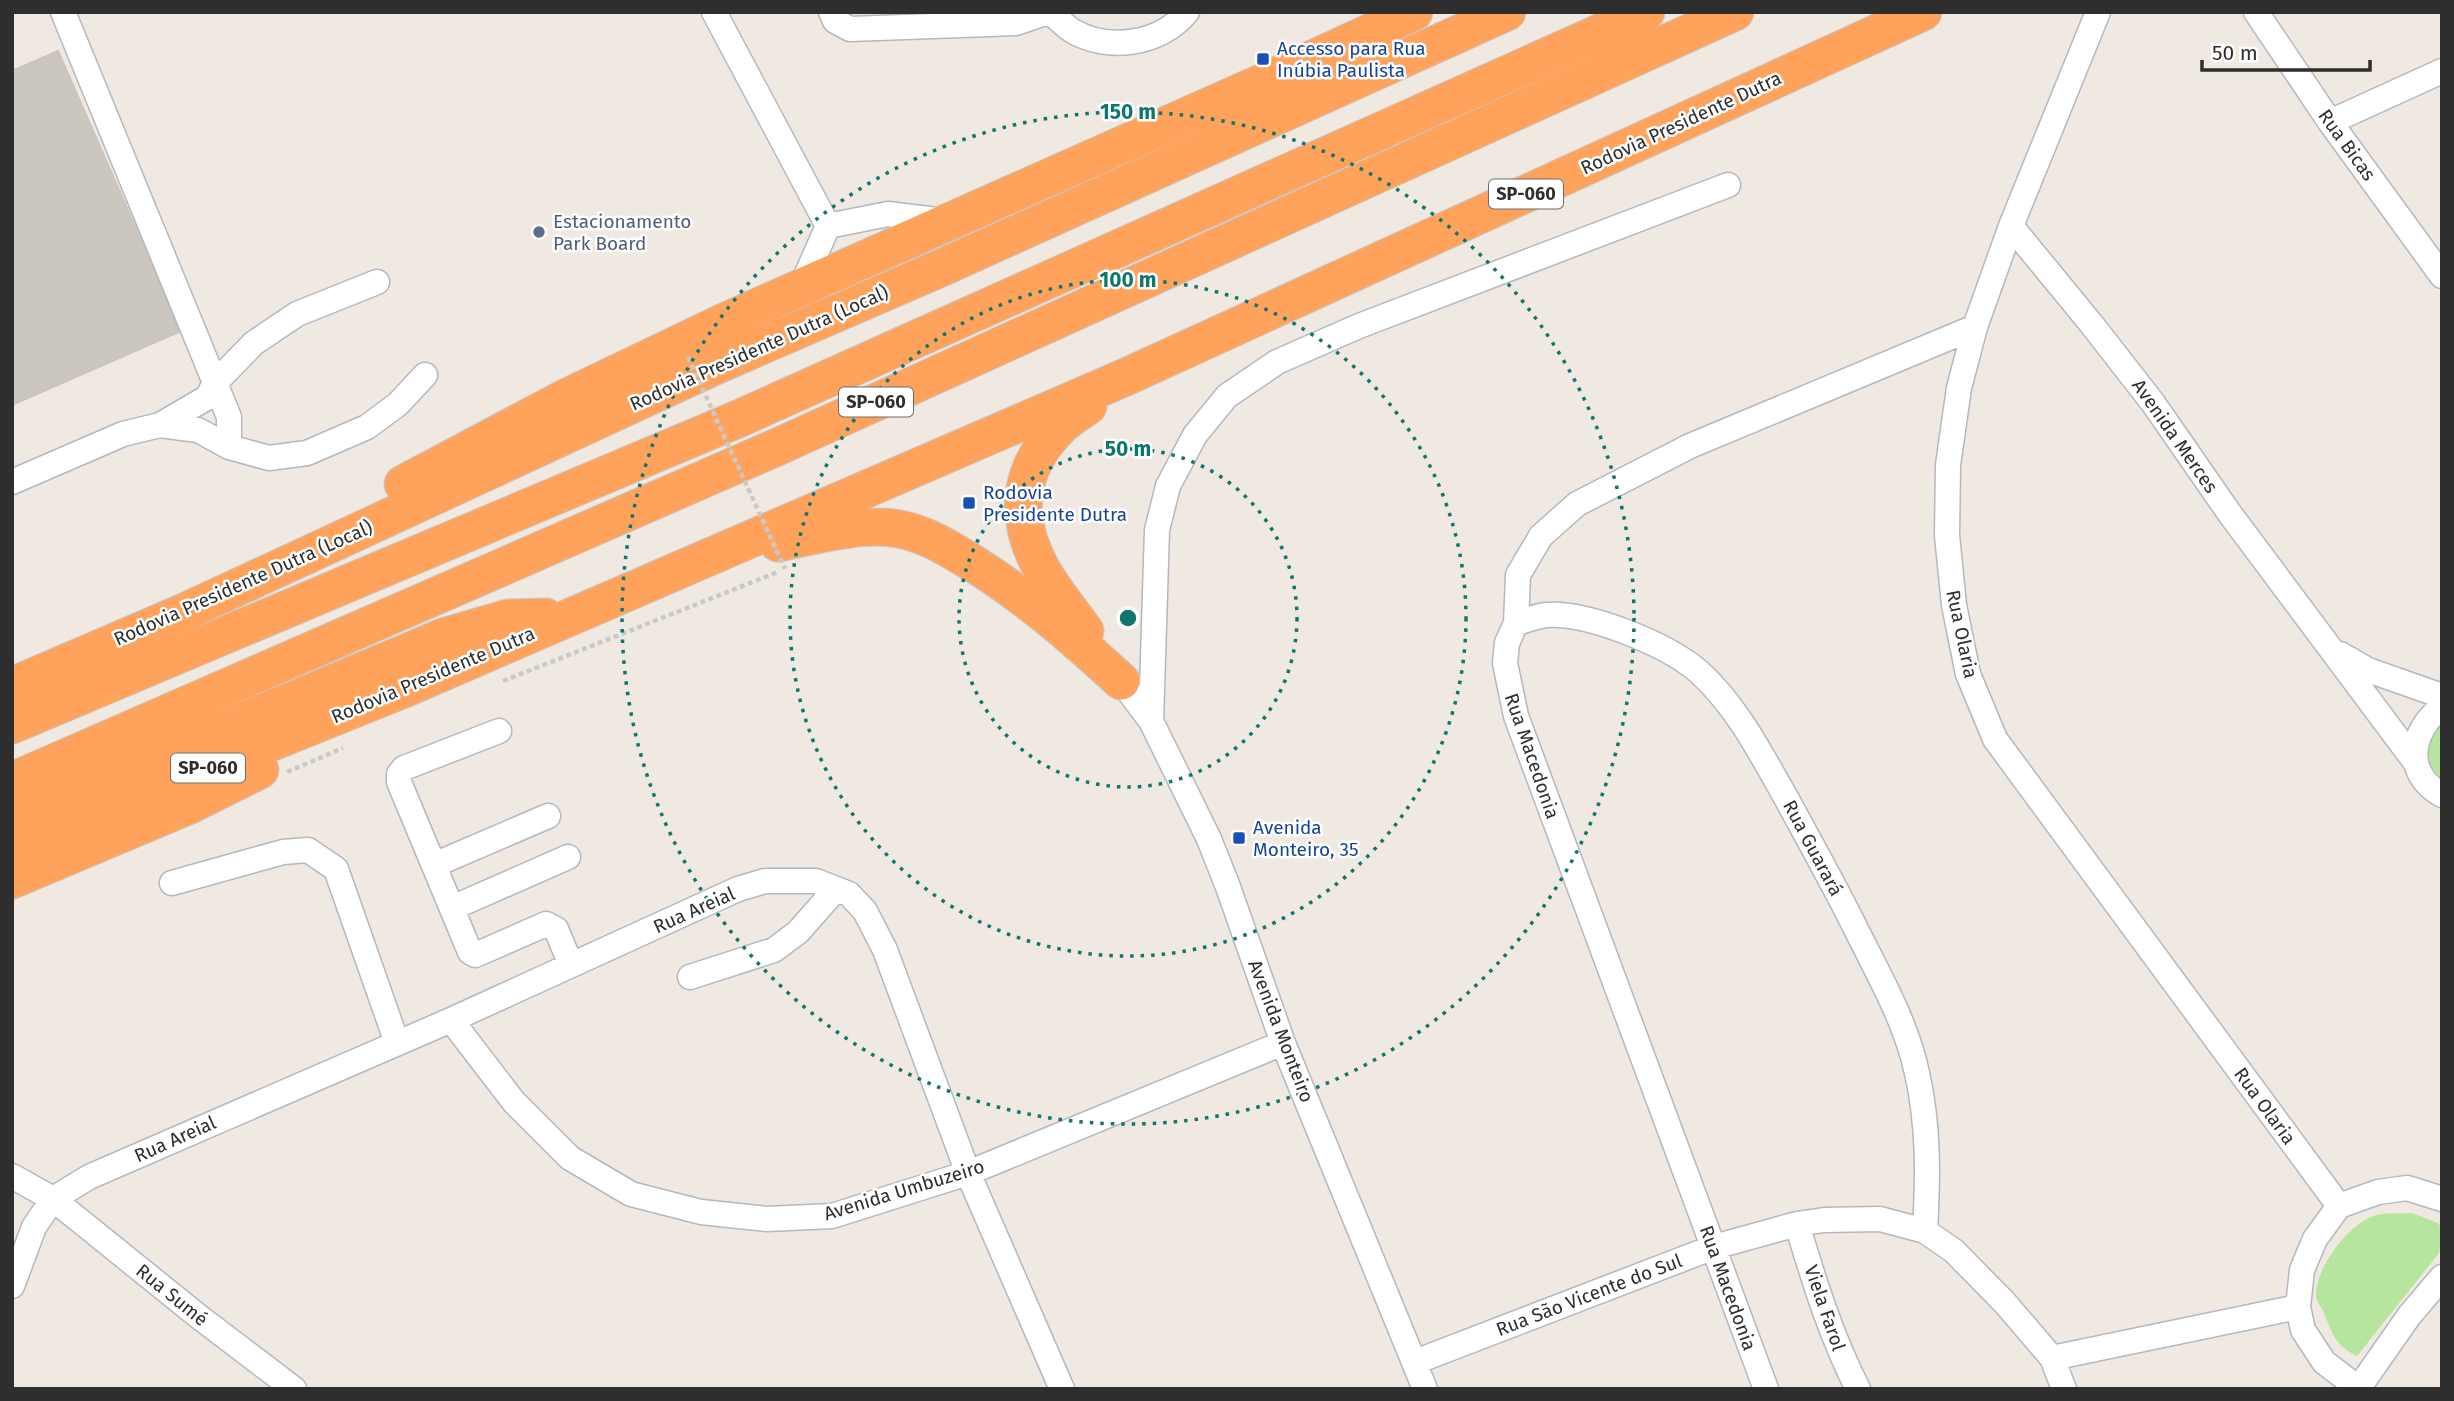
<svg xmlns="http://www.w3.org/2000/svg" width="2454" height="1401" viewBox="0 0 2454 1401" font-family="'Fira Sans',sans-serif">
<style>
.green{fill:#b6e59e}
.building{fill:#cbc7bf;stroke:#cbc5ba;stroke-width:2}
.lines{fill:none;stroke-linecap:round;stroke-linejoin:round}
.minor-casing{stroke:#b4b7c1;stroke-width:27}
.highway-casing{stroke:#c9c9c9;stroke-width:39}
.path{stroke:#c9c9c9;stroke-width:4.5;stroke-dasharray:5 3.5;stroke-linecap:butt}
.minor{stroke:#fff;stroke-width:24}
.highway{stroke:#ffa35c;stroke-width:37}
.path-bridge{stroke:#c9c9c9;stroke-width:4.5;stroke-dasharray:5 3.5;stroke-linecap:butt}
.ring{fill:none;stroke:#0f766e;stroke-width:3.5;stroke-dasharray:3.5 7}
.transit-dot{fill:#1a4fb4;stroke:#fff;stroke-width:2.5}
.service-dot{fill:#5c6f8a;stroke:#fff;stroke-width:2.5}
.labels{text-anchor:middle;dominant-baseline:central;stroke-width:5;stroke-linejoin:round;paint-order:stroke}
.shield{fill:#fff;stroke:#6d6d6d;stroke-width:2}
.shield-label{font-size:18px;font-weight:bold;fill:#2e2e2e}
.transit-label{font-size:19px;fill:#164399;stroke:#fff;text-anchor:start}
.street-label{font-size:19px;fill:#2e2e2e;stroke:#fff}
.service-label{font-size:19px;fill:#4e5e75;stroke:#fff;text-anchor:start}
.centre{fill:#0f766e;stroke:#fff;stroke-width:3.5}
.ring-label{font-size:21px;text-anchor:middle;font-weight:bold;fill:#0f766e;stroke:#fff;stroke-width:5;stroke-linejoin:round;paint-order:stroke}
</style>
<rect width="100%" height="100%" fill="#efe9e1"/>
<!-- green -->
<path class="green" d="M 2442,722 L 2442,780 C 2421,758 2424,743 2442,722 Z
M 2412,1213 L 2438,1223 L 2442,1229 L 2439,1253 L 2357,1356 C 2334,1345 2332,1332 2323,1311 C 2321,1307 2316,1300 2316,1296 C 2315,1269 2348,1224 2374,1216 C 2385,1212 2400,1214 2412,1213 Z"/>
<!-- building -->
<path class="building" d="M 58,51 L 181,331 L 12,405 L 12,71 Z"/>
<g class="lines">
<!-- minor casing -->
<g class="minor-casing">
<path id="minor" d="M 63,12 L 229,417 L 229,447
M 714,12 L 828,226
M 831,12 L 835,21 L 850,29 L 1016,23 L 1048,12
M 1050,12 C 1057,18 1064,25 1071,30 C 1107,52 1160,45 1187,12
M 2098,12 L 2011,226 L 1975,327 L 1959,388 L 1948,465 L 1947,535 L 1954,605 L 1968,674 L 1995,739 L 2339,1206
M 2256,12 L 2330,122 L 2442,276
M 2330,122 L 2442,71
M 828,226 L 888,214 L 945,221
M 2011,226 L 2093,326 L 2153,403 L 2230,514 L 2416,763
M 801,287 L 828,226
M 160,425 L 198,430 L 229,447 L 269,458 L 307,453 L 367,427 L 398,404 L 425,375
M 12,482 L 123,434 L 160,425 L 208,397 L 214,384 L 254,343 L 297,314 L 377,282
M 1516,623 C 1525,621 1536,616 1546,615 C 1588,612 1666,644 1698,671 C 1736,705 1760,752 1785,796 C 1809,840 1833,883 1855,927 C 1878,974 1906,1021 1917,1073 C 1929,1126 1928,1177 1925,1231
M 2340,654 L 2368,670 L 2442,696
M 1121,681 L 1151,721 L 1209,839 L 1228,887 L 1283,1043 L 1425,1389
M 2442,707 C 2410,731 2403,773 2442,795
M 1151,721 L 1157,530 L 1168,486 L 1195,435 L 1227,396 L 1277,362 L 1359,326 L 1728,185
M 499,731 L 404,768 L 399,774 L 399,782 L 470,952 L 475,955 L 480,953 L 546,924 L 556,929 L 571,965
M 434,865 L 548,816
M 172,883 L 283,852 L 308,850 L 336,869 L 397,1043
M 452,908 L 568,857
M 690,977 L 774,950 L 798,932 L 836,889
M 451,1020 L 514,1102 L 570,1158 L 631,1194 L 701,1212 L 767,1219 L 832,1216 L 968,1173 L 1283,1043
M 12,1176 L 53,1199 L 198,1316 L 294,1389
M 1797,1224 C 1814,1281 1831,1336 1858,1389
M 12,1286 L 34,1227 L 53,1199 L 89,1177 L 451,1020 L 738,889 L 765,881 L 816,881 L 849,894 L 865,911 L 885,950 L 968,1173 L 1062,1389
M 2052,1358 L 2298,1307
M 1415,1362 L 1714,1247 L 1797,1224 L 1824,1220 L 1880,1219 L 1925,1231 L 1954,1251 L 2005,1303 L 2052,1358 L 2064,1389
M 2358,1388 L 2324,1362 L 2303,1330 L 2298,1307 L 2302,1270 L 2315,1239 L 2339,1206 L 2378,1192 L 2407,1188 L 2442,1199
M 1766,1389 L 1516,716 L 1505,663 L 1507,643 L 1516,623 L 1518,575 L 1541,536 L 1577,504 L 1690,446 L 1975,327
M 2358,1389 L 2409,1316 L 2442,1277"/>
</g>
<!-- highway casing -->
<g class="highway-casing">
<path id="highway" d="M 403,484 L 565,398 L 726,321 L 1261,83 L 1414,12
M 778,543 C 813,536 863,522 899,529 C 926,534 948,548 971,562 C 1027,597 1072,636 1121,681
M 1085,631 C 1071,611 1053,590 1041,568 C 1014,518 1017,471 1058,429 C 1066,420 1078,413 1088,406
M 12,686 L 182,613 L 715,366 L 943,267 L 1507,12
M 12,725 L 738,419 L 1646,12
M 12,781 L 775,448 L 1735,12
M 12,818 L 443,637 L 508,618 L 546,617
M 12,847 L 404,689 L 1128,376 L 1923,12
M 12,880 L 190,805 L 260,770"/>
</g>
<!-- path -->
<path class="path" d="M 503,681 L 778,572
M 287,772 L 343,748"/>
<!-- minor -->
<use href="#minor" class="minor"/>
<!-- highway -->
<use href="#highway" class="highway"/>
<!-- path-bridge -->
<path class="path-bridge" d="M 688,357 L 785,569"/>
</g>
<!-- distance rings -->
<g class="ring">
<circle cx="1128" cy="618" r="169"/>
<circle cx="1128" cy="618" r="338"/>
<circle cx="1128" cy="618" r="506"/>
</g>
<!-- markers -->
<g class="transit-dot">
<rect x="1256" y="52" width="14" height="14" rx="3.5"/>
<rect x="962" y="496" width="14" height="14" rx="3.5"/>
<rect x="1232" y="831" width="14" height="14" rx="3.5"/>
</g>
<circle class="service-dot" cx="539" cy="232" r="7"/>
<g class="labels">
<!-- shield labels -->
<g class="shield">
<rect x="1489" y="179.5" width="74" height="29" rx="5"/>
<rect x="839" y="387.5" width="74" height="29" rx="5"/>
<rect x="171" y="753.5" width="74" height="29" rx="5"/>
</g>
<g class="shield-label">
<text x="1526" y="194">SP-060</text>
<text x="876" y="402">SP-060</text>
<text x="208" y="768">SP-060</text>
</g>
<!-- transit labels -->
<g class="transit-label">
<text x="1277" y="48">Accesso para Rua<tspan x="1277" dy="22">Inúbia Paulista</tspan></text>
<text x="983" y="492">Rodovia<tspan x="983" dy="22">Presidente Dutra</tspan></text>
<text x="1253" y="827">Avenida<tspan x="1253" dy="22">Monteiro, 35</tspan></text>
</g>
<!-- street labels -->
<g class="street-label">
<text transform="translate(1681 123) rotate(-25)">Rodovia Presidente Dutra</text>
<text transform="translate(2347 145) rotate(54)">Rua Bicas</text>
<text transform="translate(759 348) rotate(-24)">Rodovia Presidente Dutra (Local)</text>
<text transform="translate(2175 436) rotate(55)">Avenida Merces</text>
<text transform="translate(243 583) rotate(-24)">Rodovia Presidente Dutra (Local)</text>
<text transform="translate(1962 634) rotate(78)">Rua Olaria</text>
<text transform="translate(433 675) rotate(-23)">Rodovia Presidente Dutra</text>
<text transform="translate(1532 756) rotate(71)">Rua Macedonia</text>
<text transform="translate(1813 848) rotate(62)">Rua Guarará</text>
<text transform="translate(694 910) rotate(-24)">Rua Areial</text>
<text transform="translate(1281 1031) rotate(69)">Avenida Monteiro</text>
<text transform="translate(2265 1106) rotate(54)">Rua Olaria</text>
<text transform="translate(175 1139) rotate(-24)">Rua Areial</text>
<text transform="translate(904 1190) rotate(-17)">Avenida Umbuzeiro</text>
<text transform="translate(1728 1288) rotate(70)">Rua Macedonia</text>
<text transform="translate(172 1295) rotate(39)">Rua Sumé</text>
<text transform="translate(1589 1295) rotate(-21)">Rua São Vicente do Sul</text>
<text transform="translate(1825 1308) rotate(71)">Viela Farol</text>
</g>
<!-- service labels -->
<g class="service-label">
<text x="553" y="221">Estacionamento<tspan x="553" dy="22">Park Board</tspan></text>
</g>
</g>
<circle cx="1128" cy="618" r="10" class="centre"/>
<g class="ring-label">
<text x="1128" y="119">150 m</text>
<text x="1128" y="287">100 m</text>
<text x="1128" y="456">50 m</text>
</g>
<!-- border -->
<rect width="2454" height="1401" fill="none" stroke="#2e2e2e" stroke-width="28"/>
<!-- scale -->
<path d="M2202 60v10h168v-10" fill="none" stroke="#2e2e2e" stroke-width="3.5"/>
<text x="2212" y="60" font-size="21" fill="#2e2e2e" stroke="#ffffff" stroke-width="5" paint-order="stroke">50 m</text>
</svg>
